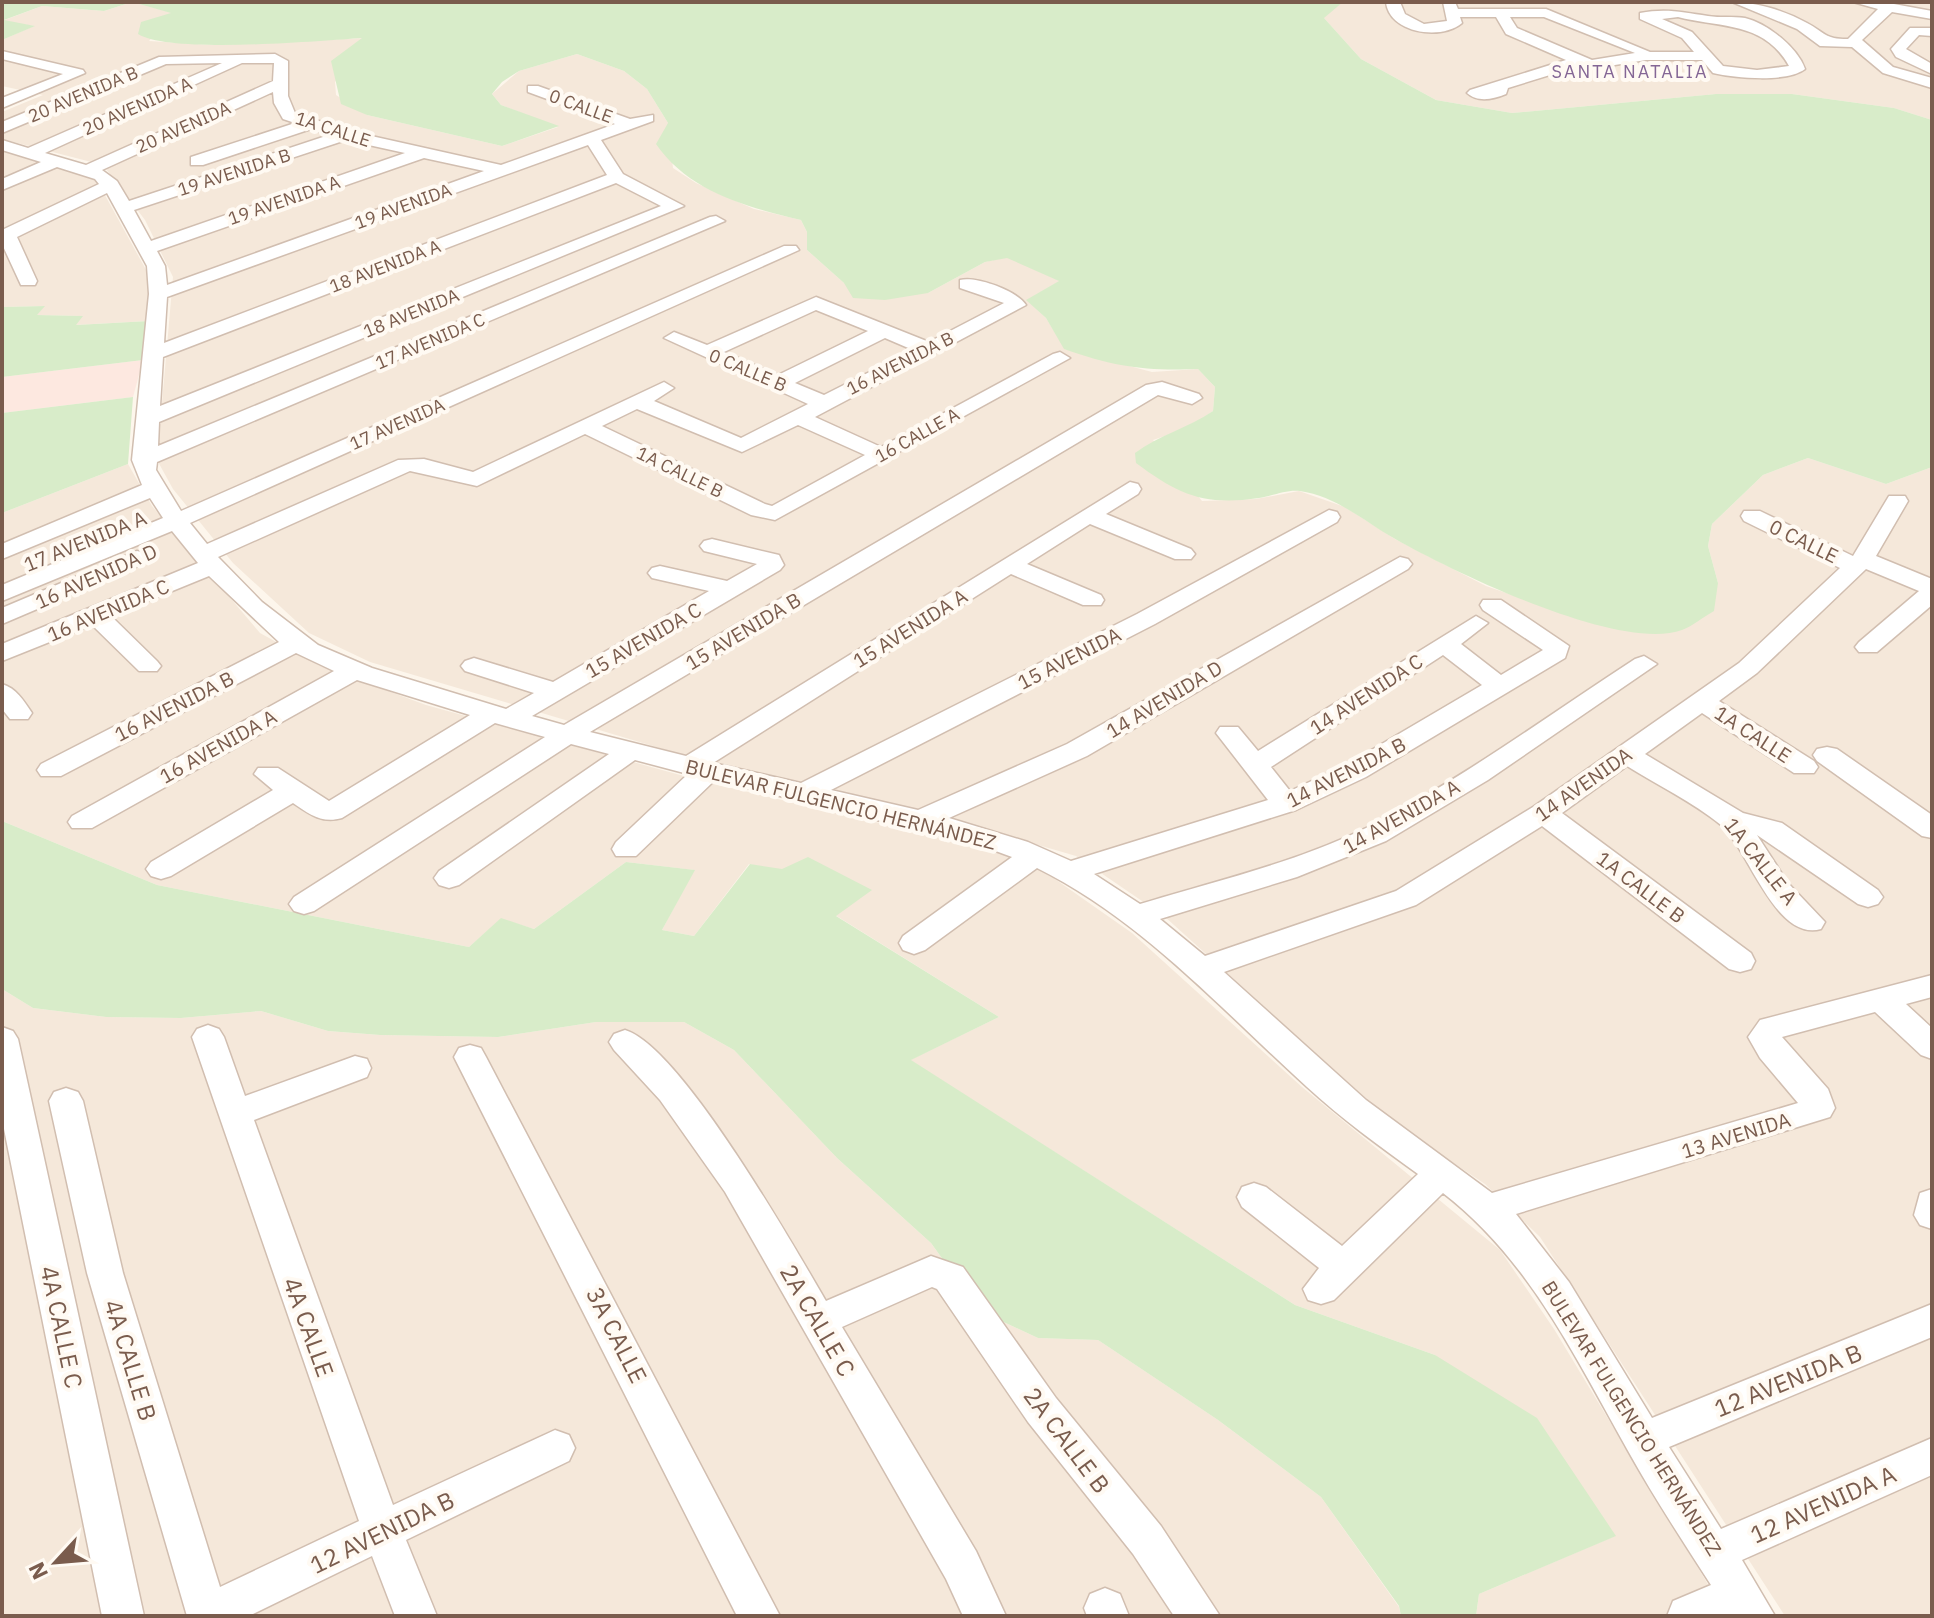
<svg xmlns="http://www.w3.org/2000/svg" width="1934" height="1618" viewBox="0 0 1934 1618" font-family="'IBM Plex Sans',sans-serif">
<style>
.residential{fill:#f5e8da}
.commercial{fill:#fde8e0}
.green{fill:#d8ecc9}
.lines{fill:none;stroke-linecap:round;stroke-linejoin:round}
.minor-casing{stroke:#d1beb0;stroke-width:3}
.minor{fill:#fff;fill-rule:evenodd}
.labels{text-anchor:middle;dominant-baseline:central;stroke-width:8;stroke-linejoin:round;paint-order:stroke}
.far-neighbourhood-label{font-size:18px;letter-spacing:2px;fill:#846695;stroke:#fffaf3}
.far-street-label{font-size:18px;fill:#7a5c4d;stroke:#fffaf3}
.street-label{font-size:20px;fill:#7a5c4d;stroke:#fffaf3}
.near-street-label{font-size:24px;fill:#7a5c4d;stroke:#fffaf3}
</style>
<rect width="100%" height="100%" fill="#fdf6ec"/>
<!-- residential -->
<path class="residential" d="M 132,2 L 173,13 L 149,41 L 213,45 L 366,38 L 335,82 L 336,95 L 367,115 L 502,146 L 558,127 L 501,105 L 492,94 L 519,71 L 577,54 L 624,71 L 647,89 L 668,123 L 673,168 L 696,183 L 754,209 L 801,220 L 807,232 L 807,250 L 844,283 L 928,293 L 985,262 L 1007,257 L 1060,281 L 1027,300 L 1046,318 L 1065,349 L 1152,372 L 1198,369 L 1215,387 L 1213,411 L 1189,428 L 1153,440 L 1202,501 L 1256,499 L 1299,491 L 1345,507 L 1395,539 L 1486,586 L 1582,619 L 1718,583 L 1708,546 L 1712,524 L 1763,475 L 1808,458 L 1886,484 L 1932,467 L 1932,1616 L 1785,1616 L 1540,1237 L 1485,1184 L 1393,1123 L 1164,916 L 1076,856 L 946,818 L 680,754 L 370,662 L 309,633 L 233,563 L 173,489 L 157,460 L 173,277 L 145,220 L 103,165 L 2,139 L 2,112 L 43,95 L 2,86 L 2,40 L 34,26 L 2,21 L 42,6 L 104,11 Z
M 1343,2 L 1932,2 L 1932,120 L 1894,108 L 1792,94 L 1716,94 L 1512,113 L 1436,100 L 1361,59 L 1323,17 Z
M 2,150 L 95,177 L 150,277 L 149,321 L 75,325 L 82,316 L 36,315 L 44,306 L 2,307 Z
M 128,464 L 152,506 L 260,633 L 318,665 L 426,705 L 702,781 L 1006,853 L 1052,877 L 1132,933 L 1302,1087 L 1500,1250 L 1554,1329 L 1727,1616 L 1476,1616 L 1479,1594 L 1615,1536 L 1435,1355 L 1295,1305 L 910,1060 L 999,1017 L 835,915 L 871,890 L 749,864 L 694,936 L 662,930 L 694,870 L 626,862 L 534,929 L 501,919 L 469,947 L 157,885 L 2,821 L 2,513 Z
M 2,989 L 33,1008 L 106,1017 L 181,1018 L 261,1011 L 328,1031 L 380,1035 L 498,1037 L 596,1022 L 684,1022 L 734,1050 L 837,1158 L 931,1243 L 980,1311 L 1038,1338 L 1098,1340 L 1218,1420 L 1321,1497 L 1399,1607 L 1401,1616 L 2,1616 Z"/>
<!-- commercial -->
<path class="commercial" d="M 143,360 L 133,397 L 2,413 L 2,377 Z"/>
<!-- green -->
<path class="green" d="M 2,2 L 1343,2 L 1324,18 L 1361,59 L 1436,100 L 1512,113 L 1716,94 L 1792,94 L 1894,108 L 1932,120 L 1932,467 L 1886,484 L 1808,458 L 1763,475 L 1712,524 L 1708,546 L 1718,583 L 1714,611 C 1703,617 1693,626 1682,630 C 1620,653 1454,572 1397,540 C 1366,523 1337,496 1300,491 C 1288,489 1271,496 1259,498 C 1204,506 1179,495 1136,463 L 1135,453 C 1159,435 1188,428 1213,411 L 1215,387 L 1198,369 C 1145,371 1115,367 1064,349 L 1046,318 L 1026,300 L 1059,281 L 1007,258 L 985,262 L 928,293 L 885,300 L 853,298 L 844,283 L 807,250 L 807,232 L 801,220 C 747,207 689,192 656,144 L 668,123 L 647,89 L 624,71 L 577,54 L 519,71 L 502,82 L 492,94 L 501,105 L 559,126 L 502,146 L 367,115 L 341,104 L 331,61 L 362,38 C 318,41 169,54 138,34 L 141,22 L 171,13 L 132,2 L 104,11 L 42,6 L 4,20 L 35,26 L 2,40 Z
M 45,306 L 37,315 L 83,316 L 76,325 L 149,321 L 143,360 L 2,377 L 2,307 Z
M 133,397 L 128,464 L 2,513 L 2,413 Z
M 2,821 L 157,885 L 469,947 L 501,918 L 534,929 L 626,862 L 695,870 L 662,930 L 694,936 L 750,864 L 782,869 L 808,857 L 872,890 L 836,916 L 999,1017 L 911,1060 L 1295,1305 L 1435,1355 L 1537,1418 L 1616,1536 L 1479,1594 L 1476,1616 L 1401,1616 L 1399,1606 L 1321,1497 L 1218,1420 L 1098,1340 L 1038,1338 L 980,1311 L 931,1243 L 837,1158 L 734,1050 L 684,1022 L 596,1022 L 498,1037 L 380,1035 L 328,1031 L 261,1011 L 181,1018 L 106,1017 L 33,1008 L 2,989 Z"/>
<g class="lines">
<!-- minor casing -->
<g class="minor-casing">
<path id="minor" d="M 1386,2 L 1400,2 L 1405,14 L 1424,24 L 1447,21 L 1443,2 L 1455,2 L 1458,9 L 1546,9 L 1650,52 L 1694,52 L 1682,38 L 1640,19 L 1640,13 C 1665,8 1683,12 1708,16 C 1720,18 1733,16 1745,18 C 1767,23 1798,48 1805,69 C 1787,83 1735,78 1713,73 L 1702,60 L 1646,60 L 1590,69 L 1579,66 L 1508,88 L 1506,94 C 1494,99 1478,103 1467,93 L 1470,90 L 1566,60 L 1506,34 L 1496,17 L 1460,17 L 1462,23 C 1441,41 1389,33 1386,2 ZM 1510,17 L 1544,17 L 1635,53 L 1592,60 L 1517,28 ZM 1678,17 C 1720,28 1764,21 1789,66 L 1757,70 L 1723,66 L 1692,32 L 1662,19 Z
M 1732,2 C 1757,2 1785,11 1807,23 C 1826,33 1824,39 1848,39 L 1878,9 L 1853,2 L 1883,2 L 1932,11 L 1932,19 L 1892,12 L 1862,40 L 1893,67 L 1932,78 L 1932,88 L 1883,73 L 1852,47 L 1820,46 L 1797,29 Z
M 1910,28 L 1932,28 L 1932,36 L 1919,35 L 1906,49 L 1932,64 L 1932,74 L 1896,57 L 1891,49 Z
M 2,51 L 83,70 L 85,73 L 2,108 L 2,98 L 63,74 L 2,59 Z
M 275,54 L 288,61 L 288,96 L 295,113 L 349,131 L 501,165 L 615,124 L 528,92 L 528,86 L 538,86 L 630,119 L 653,115 L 653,121 L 601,140 L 623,174 L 684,206 L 159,422 L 158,446 L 710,217 L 716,216 L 725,221 L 157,462 L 156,470 L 181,511 L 784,246 L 796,246 L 799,250 L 190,523 L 207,544 L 398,460 L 424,459 L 473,472 L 664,382 L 674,388 L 654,401 L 741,438 L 808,404 L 664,338 L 674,332 L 707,345 L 816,297 L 929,342 L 1004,303 L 960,288 L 960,280 C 977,276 1017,291 1026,305 L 815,417 L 881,447 L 1053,354 L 1060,352 L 1070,358 L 775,520 L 751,515 L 585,434 L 477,486 L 410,471 L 218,557 L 262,602 L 318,645 L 372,668 L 506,709 L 534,693 L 465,671 L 461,666 L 465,661 L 474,658 L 553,682 L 709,591 L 652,578 L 648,573 L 652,568 L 660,566 L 727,581 L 757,564 L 704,551 L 700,546 L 704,541 L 712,539 L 779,555 L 784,565 L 780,570 L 532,716 L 564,725 L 1146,385 L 1162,382 L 1199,394 L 1202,398 L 1192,404 L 1158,395 L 590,732 L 686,756 L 1130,482 L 1138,484 L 1141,489 L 1138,494 L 1106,514 L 1191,549 L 1195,554 L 1191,559 L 1175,559 L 1090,524 L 1027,564 L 1101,595 L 1104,600 L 1101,605 L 1083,605 L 1011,574 L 713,763 L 801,783 L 1137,614 L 1329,510 L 1337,512 L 1340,517 L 1337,522 L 1155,624 L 831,790 L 918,810 L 1067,744 L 1400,557 L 1408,559 L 1412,564 L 1408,569 L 1087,756 L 949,818 L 1028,842 L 1071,861 L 1268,800 L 1216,733 L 1220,727 L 1238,727 L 1258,751 L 1476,616 L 1488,623 L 1461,644 L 1501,675 L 1543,650 L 1483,610 L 1480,605 L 1483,600 L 1501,600 L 1569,646 L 1565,658 L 1366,777 L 1296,810 L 1094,874 L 1140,904 C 1216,881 1294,863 1366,828 C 1460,781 1547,716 1635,659 L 1644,656 L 1657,664 L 1488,780 L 1386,841 L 1297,877 L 1160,919 L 1205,956 L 1396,891 L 1533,807 L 1739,663 L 1840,568 L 1744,521 L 1741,516 L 1744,511 L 1760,511 L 1853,556 L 1889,496 L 1905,496 L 1908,501 L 1876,556 L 1932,579 L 1932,605 L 1877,652 L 1859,652 L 1855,647 L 1859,642 L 1919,591 L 1866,569 L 1757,673 L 1719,701 L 1814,761 L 1818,767 L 1814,773 L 1794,773 L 1702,713 L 1645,754 L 1743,813 L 1782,823 L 1878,890 L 1883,897 L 1878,904 L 1868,907 L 1858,904 L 1757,835 L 1788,883 L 1825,922 L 1821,929 C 1775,942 1748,848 1721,825 C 1693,802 1657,785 1627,766 L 1562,813 L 1751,953 L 1755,961 L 1751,969 L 1740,972 L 1729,969 L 1542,826 L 1416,905 L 1224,972 L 1366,1100 L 1492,1193 L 1798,1103 L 1760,1058 L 1748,1037 L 1760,1020 L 1932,975 L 1932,997 L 1906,1004 L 1932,1028 L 1932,1059 L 1921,1055 L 1875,1012 L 1782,1037 L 1828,1089 L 1835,1108 L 1830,1117 L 1516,1214 L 1569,1282 L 1652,1418 L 1932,1304 L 1932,1337 L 1669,1447 L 1721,1529 L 1932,1438 L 1932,1475 L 1742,1560 L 1775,1616 L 1667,1616 L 1673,1601 L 1711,1585 C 1682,1540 1653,1496 1627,1449 C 1575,1357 1529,1259 1443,1193 L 1334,1300 L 1321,1304 L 1308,1300 L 1303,1289 L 1319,1268 L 1242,1207 L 1237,1197 L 1242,1187 L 1254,1183 L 1266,1187 L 1342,1246 L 1418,1174 C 1379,1146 1342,1119 1307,1087 C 1221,1009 1142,920 1037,868 L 925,950 L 914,954 L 903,950 L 899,943 L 903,936 L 1012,857 L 982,846 L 715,780 L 636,856 L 616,856 L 612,849 L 616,842 L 688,774 L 635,760 L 459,885 L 449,888 L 439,885 L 434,878 L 439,871 L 609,754 L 571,744 L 314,911 L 304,914 L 294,911 L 289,904 L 294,897 L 545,737 L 495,723 L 342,818 C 322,824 309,814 293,803 L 171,876 L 161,879 L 151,876 L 146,869 L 151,862 L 273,790 L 254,774 L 258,768 L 278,768 L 329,801 L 470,715 L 357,680 L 92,828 L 72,828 L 68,822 L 72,816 L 334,671 L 296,653 L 61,776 L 41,776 L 37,770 L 41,764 L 279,642 L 209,576 L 111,616 L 157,661 L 161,666 L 157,671 L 139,671 L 92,625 L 2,661 L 2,644 L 198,563 L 172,531 L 2,601 L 2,585 L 163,518 L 150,498 L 2,559 L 2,544 L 142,485 L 132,460 L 149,294 L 147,266 L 107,193 L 17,237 L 37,281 L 35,285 L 21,285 L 2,244 L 2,230 L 99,184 L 95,179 L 57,167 L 2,190 L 2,179 L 41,162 L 2,150 L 2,140 L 28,148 L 222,63 L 166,64 L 2,133 L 2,122 L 159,57 ZM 242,63 L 274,63 L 273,81 L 86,165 L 45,153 ZM 273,92 L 274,103 L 283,119 L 295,123 L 191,157 L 191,165 L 203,165 L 311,129 L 329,135 L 129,201 L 117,181 L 102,170 ZM 346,140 L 405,153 L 151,241 L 134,210 ZM 588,145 L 607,175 L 164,343 L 167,297 ZM 424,158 L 484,171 L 167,285 L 165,266 L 157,251 ZM 616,183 L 661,206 L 160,406 L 163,357 ZM 816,310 L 868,331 L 778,375 L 724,352 ZM 885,338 L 913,350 L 824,395 L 795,383 ZM 637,409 L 742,452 L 798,425 L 865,455 L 772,506 L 765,504 L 602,426 ZM 1443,655 L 1482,685 L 1346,765 L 1290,791 L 1271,767 Z
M 137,551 L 145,553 L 149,558 L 145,563 L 2,624 L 2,608 Z
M 2,684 C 16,688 24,701 32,713 L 28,719 L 10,719 L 2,709 Z
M 1827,747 L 1837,749 L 1932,815 L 1932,838 L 1922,836 L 1817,761 L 1813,755 L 1817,749 Z
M 208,1025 L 219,1029 L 224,1037 L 245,1096 L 355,1056 L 367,1059 L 371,1068 L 367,1077 L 254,1120 L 393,1505 L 555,1430 L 569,1435 L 575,1448 L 569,1461 L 406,1540 L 437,1616 L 395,1616 L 372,1556 L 249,1616 L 187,1616 L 87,1273 L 49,1101 L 54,1092 L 66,1088 L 78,1092 L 83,1101 L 123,1273 L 220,1587 L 359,1521 L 192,1037 L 197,1029 Z
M 2,1027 L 13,1031 L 18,1039 L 144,1616 L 102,1616 L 2,1119 Z
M 625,1030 C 681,1047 793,1245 826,1301 L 931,1256 L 963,1267 L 1056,1398 L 1161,1526 L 1220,1616 L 1174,1616 L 1133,1554 L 1028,1422 L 937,1289 L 932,1287 L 842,1327 L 976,1551 L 1006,1616 L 963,1616 L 946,1579 L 725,1192 L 660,1100 L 614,1050 L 609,1042 L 614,1034 Z
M 470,1045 L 481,1048 L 486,1057 L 780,1616 L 737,1616 L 454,1057 L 459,1048 Z
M 1932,1189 L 1932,1229 L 1920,1225 L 1914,1215 L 1920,1193 Z
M 1105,1588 L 1120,1594 L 1129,1616 L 1087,1616 L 1084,1608 L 1090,1594 Z"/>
</g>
<!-- minor -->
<use href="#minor" class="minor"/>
</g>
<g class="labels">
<!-- far-neighbourhood labels -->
<g class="far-neighbourhood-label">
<text x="1630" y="71">SANTA NATALIA</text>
</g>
<!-- far-street labels -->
<g class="far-street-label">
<text transform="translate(83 94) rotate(-23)">20 AVENIDA B</text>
<text transform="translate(137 106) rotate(-24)">20 AVENIDA A</text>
<text transform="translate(581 106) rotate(20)">0 CALLE</text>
<text transform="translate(183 127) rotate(-24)">20 AVENIDA</text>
<text transform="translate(333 129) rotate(18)">1A CALLE</text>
<text transform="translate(234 172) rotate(-18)">19 AVENIDA B</text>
<text transform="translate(284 200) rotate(-19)">19 AVENIDA A</text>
<text transform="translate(403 206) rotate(-20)">19 AVENIDA</text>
<text transform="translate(385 266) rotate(-21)">18 AVENIDA A</text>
<text transform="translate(411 313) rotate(-22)">18 AVENIDA</text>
<text transform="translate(430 341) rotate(-23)">17 AVENIDA C</text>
<text transform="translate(900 363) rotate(-27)">16 AVENIDA B</text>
<text transform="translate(748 370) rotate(23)">0 CALLE B</text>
<text transform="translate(397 424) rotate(-24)">17 AVENIDA</text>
<text transform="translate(917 435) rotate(-29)">16 CALLE A</text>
<text transform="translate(680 472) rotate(26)">1A CALLE B</text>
</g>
<!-- street labels -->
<g class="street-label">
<text transform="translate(85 541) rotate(-22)">17 AVENIDA A</text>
<text transform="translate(1804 541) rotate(26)">0 CALLE</text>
<text transform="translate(96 576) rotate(-24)">16 AVENIDA D</text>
<text transform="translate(108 610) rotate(-23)">16 AVENIDA C</text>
<text transform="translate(910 628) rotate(-32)">15 AVENIDA A</text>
<text transform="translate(743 631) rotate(-31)">15 AVENIDA B</text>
<text transform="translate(643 640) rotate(-30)">15 AVENIDA C</text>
<text transform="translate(1069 658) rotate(-27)">15 AVENIDA</text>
<text transform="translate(1366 694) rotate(-33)">14 AVENIDA C</text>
<text transform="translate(1164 699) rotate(-31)">14 AVENIDA D</text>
<text transform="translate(174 706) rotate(-27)">16 AVENIDA B</text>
<text transform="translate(1753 734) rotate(33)">1A CALLE</text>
<text transform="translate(218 746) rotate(-29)">16 AVENIDA A</text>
<text transform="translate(1346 772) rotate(-27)">14 AVENIDA B</text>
<text transform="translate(1583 784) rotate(-35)">14 AVENIDA</text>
<text transform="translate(841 804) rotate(14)">BULEVAR FULGENCIO HERNÁNDEZ</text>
<text transform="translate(1401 816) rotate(-29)">14 AVENIDA A</text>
<text transform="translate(1761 861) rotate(52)">1A CALLE A</text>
<text transform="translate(1641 887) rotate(37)">1A CALLE B</text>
<text transform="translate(1736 1135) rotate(-17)">13 AVENIDA</text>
<text transform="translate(1632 1418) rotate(58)">BULEVAR FULGENCIO HERNÁNDEZ</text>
</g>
<!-- near-street labels -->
<g class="near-street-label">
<text transform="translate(818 1320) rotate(60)">2A CALLE C</text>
<text transform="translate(62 1327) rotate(78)">4A CALLE C</text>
<text transform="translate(309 1327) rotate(70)">4A CALLE</text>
<text transform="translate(617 1335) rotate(63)">3A CALLE</text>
<text transform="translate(131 1360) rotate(73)">4A CALLE B</text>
<text transform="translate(1788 1380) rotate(-22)">12 AVENIDA B</text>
<text transform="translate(1067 1440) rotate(53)">2A CALLE B</text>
<text transform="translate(1823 1504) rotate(-24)">12 AVENIDA A</text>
<text transform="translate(382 1532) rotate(-26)">12 AVENIDA B</text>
</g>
</g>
<!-- border -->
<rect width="1934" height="1618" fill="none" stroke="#7a5c4d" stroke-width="8"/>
<!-- north arrow -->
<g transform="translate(56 1562) rotate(244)" stroke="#fffaf3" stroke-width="6" paint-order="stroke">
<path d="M0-6L14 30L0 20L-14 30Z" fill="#7a5c4d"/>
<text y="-12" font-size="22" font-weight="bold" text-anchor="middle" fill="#7a5c4d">N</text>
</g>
</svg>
